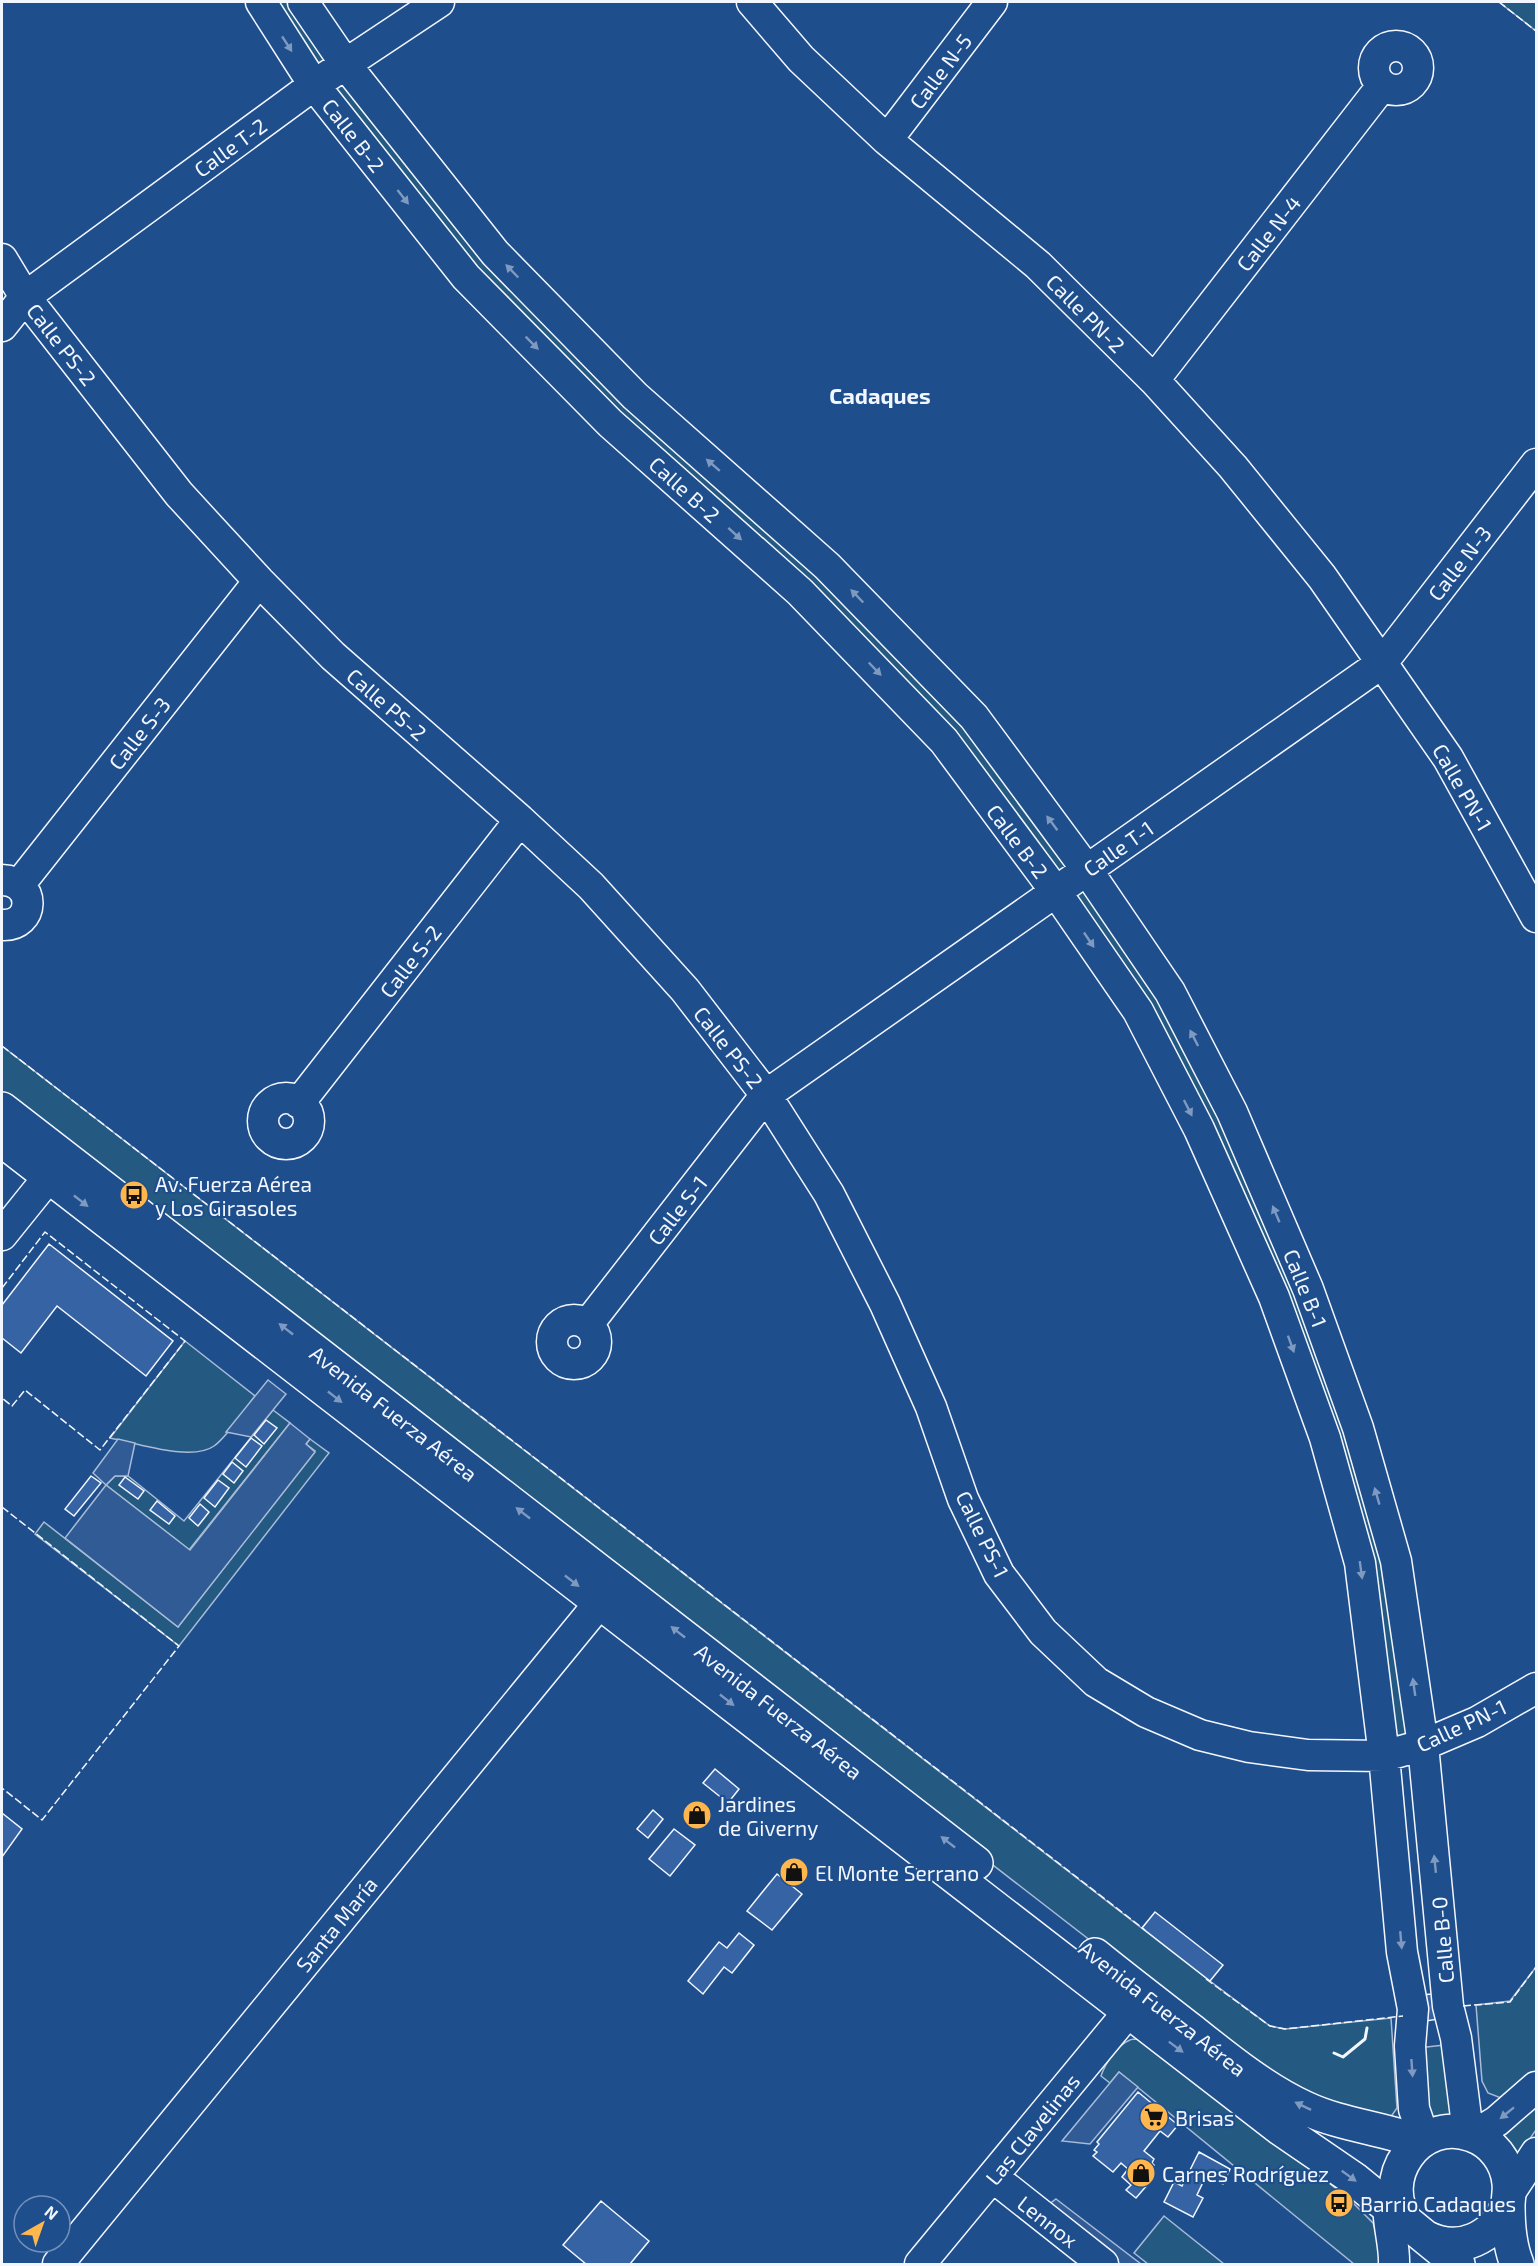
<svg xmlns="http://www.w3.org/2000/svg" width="1538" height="2266" viewBox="0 0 1538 2266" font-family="'Exo 2',sans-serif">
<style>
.green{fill:#245a82;stroke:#a8bbd7;stroke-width:1.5}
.parking{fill:#305b95;stroke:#a8bbd7;stroke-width:1.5}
.building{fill:#3563a3;stroke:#f2f6ff;stroke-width:1.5}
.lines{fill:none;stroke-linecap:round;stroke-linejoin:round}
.minor-casing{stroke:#f2f6ff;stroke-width:33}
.major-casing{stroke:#f2f6ff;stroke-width:36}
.minor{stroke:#1f4e8c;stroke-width:30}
.major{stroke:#1f4e8c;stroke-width:33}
.fence{stroke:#f2f6ff;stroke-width:1.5;stroke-dasharray:8 3;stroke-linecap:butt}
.wall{stroke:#f2f6ff;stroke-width:3}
.oneway{fill:#7e9ac0}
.labels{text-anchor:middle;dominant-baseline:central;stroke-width:4.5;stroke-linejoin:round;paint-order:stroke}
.street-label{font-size:21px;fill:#f2f6ff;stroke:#1f4e8c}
.poi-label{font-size:21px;fill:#f2f6ff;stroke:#1f4e8c;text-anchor:start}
.neighbourhood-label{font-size:22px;font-weight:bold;fill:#f2f6ff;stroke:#1f4e8c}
</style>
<rect width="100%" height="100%" fill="#1f4e8c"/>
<!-- green -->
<path class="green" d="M 261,2 L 303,2 L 495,253 L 974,717 L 1170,992 L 1358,1428 L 1423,1745 L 1384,1756 L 1360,1563 L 1199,1129 L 944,741 L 466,277 Z
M 1499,2 L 1536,2 L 1536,31 Z
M 2,1046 L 1210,1981 L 1270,2026 L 1285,2029 L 1391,2018 L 1397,2108 L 1390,2118 L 1373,2119 L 1260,2072 L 2,1097 Z
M 185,1341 L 255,1396 C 244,1410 228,1436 214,1446 C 192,1462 136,1443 110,1438 Z
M 273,1410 L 290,1423 L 189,1550 L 106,1485 L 115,1476 L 128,1476 L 184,1521 Z
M 310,1439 L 329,1453 L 179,1646 L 35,1534 L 44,1522 L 178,1627 L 315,1451 L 306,1444 Z
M 1536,1967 L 1536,2077 L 1501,2098 L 1488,2093 L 1482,2081 L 1476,2005 L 1510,2001 Z
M 1140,2039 L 1253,2119 L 1353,2203 L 1373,2223 L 1386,2264 L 1354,2264 L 1119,2072 L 1110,2083 L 1101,2076 C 1105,2064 1117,2045 1130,2040 C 1131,2039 1140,2039 1140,2039 Z
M 1444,2045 L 1459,2115 L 1430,2117 L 1418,2048 Z
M 1536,2098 L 1536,2130 L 1517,2157 L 1503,2138 L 1501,2132 Z
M 1164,2216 L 1224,2264 L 1148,2264 L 1134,2253 Z"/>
<!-- parking -->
<path class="parking" d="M 268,1380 L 286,1394 L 251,1437 L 226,1432 Z
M 290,1423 L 310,1439 L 306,1444 L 315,1452 L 178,1627 L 65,1538 L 106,1485 L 93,1473 L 118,1439 L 135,1443 L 128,1476 L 115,1476 L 106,1485 L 190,1550 Z
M 1119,2072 L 1138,2087 L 1090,2144 L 1062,2141 Z
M 1056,2199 L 1141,2264 L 1117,2264 L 1044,2208 Z"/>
<!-- building -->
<path class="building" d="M 49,1244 L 173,1341 L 146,1376 L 57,1306 L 21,1353 L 2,1338 L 2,1305 Z
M 266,1420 L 277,1428 L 264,1444 L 254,1435 Z
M 251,1438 L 262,1446 L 246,1467 L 235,1458 Z
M 232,1462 L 243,1471 L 234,1483 L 223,1474 Z
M 91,1476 L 101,1483 L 74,1516 L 65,1509 Z
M 125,1477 L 144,1491 L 138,1499 L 119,1485 Z
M 218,1480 L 229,1488 L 215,1507 L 204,1498 Z
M 157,1501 L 175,1516 L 169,1524 L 150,1510 Z
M 200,1504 L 209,1512 L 198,1526 L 189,1518 Z
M 715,1769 L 739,1789 L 728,1803 L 703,1783 Z
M 653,1810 L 663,1819 L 648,1838 L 637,1829 Z
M 2,1813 L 22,1829 L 2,1857 Z
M 674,1829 L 695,1845 L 670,1876 L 649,1859 Z
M 777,1874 L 802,1894 L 772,1930 L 747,1911 Z
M 1155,1912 L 1223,1965 L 1210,1981 L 1142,1928 Z
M 739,1933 L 754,1945 L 732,1973 L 724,1967 L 703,1994 L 688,1981 L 719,1942 L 727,1948 Z
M 1441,1993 L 1445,2018 L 1426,2021 L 1422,1995 Z
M 1138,2092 L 1178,2125 L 1168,2137 L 1160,2131 L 1144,2151 L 1154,2159 L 1152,2163 L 1154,2165 L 1148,2172 L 1154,2177 L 1136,2198 L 1126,2190 L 1131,2185 L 1122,2177 L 1128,2169 L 1121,2163 L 1113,2172 L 1093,2156 L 1097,2152 L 1094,2150 L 1099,2144 L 1097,2142 Z
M 1199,2152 L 1230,2169 L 1223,2184 L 1206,2176 L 1197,2195 L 1203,2198 L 1193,2217 L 1164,2202 L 1174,2182 L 1182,2186 Z
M 1337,2195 L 1348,2204 L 1343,2211 L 1331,2202 Z
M 601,2201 L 649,2241 L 630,2264 L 586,2264 L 563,2245 Z"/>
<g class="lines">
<!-- minor casing -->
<g class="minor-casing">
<path id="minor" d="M 261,2 L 314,85 L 466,277 L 610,423 L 800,592 L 944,741 L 1056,892 L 1138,1011 L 1199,1129 L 1274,1297 L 1325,1438 L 1360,1563 L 1384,1756 L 1402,1952 L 1413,2009 L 1410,2046 L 1414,2109 L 1424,2138
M 303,2 L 346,65 L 495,253 L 635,396 L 827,566 L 974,717 L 1087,870 L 1170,992 L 1232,1112 L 1308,1289 L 1358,1428 L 1396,1561 L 1423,1745 L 1448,2006 L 1456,2038 L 1468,2133
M 752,2 L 801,59 L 887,140 L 1038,265 L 1154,380 L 1233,467 L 1322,577 L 1448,758 L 1536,917
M1374 68a22 22 0 1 1 44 0a22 22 0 1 1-44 0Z
M 887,140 L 992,2
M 2,259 L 25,297 L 179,494 L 259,581 L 333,656 L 520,820 L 591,886 L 685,990 L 766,1095 L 829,1194 L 885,1304 L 931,1407 L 963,1499 L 999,1574 L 1043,1632 L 1096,1682 L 1146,1712 L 1200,1735 L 1249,1747 L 1308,1755 L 1384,1756 L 1423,1745 L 1477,1722 L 1536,1688
M 2,326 L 25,297 L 314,85 L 439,2
M 1154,380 L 1382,86
M 19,885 L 259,581
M 2,925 C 35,927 37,881 2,880
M263 1121a23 23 0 1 1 46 0a23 23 0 1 1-46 0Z
M 299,1103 L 520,820
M 2,1235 L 64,1158
M552 1342a22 22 0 1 1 44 0a22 22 0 1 1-44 0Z
M 588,1324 L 766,1095 L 1382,663 L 1536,464
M 1474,2135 L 1497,2121 L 1536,2087
M 993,2177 L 1103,2264
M 1391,2193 C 1384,2216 1395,2240 1394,2264
M 1509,2194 L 1536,2153
M 58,2264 L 615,1584
M 920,2264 L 1144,1993"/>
</g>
<!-- major casing -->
<g class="major-casing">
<path id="major" d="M 2,1109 L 976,1863
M 2,1140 L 1281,2129 L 1354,2179 L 1458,2264
M 1095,1955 C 1127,1981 1160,2006 1192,2031 C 1227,2059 1264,2089 1305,2108 C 1341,2125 1382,2128 1419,2142
M 1408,2224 C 1374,2180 1419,2115 1472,2135 C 1492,2142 1507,2161 1509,2183 C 1510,2191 1508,2198 1508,2206 C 1508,2225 1510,2247 1517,2264
M 1425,2237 C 1459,2255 1494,2238 1508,2204"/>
</g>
<!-- minor -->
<use href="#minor" class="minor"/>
<!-- major -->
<use href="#major" class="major"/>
<!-- fence -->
<path class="fence" d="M 1499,2 L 1536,31
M 2,1046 L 1145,1930
M 2,1288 L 45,1232 L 185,1341 L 100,1450 L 25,1390 L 12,1406 L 2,1398
M 2,1507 L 179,1646 L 42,1820 L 2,1788
M 1206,1979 L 1270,2026 L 1285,2029 L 1403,2016
M 1463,2006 L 1510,2002 L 1536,1967"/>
<!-- wall -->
<path class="wall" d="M 1334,2053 L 1343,2057 L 1365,2039 L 1367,2028"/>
</g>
<!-- one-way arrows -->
<defs><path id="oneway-solid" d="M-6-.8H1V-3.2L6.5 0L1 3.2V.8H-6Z" transform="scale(1.5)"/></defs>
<g class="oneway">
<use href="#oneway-solid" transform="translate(287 44) rotate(57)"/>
<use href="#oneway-solid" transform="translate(403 197) rotate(52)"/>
<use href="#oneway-solid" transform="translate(512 271) rotate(-134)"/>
<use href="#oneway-solid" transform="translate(532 343) rotate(45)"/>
<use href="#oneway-solid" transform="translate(713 465) rotate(-139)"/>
<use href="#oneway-solid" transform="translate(735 534) rotate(42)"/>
<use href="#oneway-solid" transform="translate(857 596) rotate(-134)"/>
<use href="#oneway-solid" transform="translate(875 669) rotate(46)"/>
<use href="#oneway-solid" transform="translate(1052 823) rotate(-127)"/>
<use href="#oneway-solid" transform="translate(1089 940) rotate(56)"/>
<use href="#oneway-solid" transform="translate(1194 1038) rotate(-117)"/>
<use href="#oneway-solid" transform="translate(1188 1108) rotate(63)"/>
<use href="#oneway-solid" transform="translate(81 1201) rotate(38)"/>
<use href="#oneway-solid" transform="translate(1276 1214) rotate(-113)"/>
<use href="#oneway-solid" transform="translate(286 1329) rotate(-142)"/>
<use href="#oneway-solid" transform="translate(1291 1344) rotate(70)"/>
<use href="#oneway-solid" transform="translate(335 1397) rotate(38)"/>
<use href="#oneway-solid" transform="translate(1377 1496) rotate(-106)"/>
<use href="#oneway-solid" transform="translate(523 1513) rotate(-142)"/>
<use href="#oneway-solid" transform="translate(1361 1570) rotate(82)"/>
<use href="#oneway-solid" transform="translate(572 1581) rotate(38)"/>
<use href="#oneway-solid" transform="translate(678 1632) rotate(-142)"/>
<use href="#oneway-solid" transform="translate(1414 1687) rotate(-98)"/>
<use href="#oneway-solid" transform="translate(727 1700) rotate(38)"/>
<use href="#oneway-solid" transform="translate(948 1842) rotate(-142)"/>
<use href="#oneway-solid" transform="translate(1435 1864) rotate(-96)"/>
<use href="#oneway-solid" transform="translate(1401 1940) rotate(85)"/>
<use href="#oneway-solid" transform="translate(1176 2047) rotate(37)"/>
<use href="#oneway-solid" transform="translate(1412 2068) rotate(86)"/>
<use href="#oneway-solid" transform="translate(1303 2106) rotate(-154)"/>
<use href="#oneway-solid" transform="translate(1507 2113) rotate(141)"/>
<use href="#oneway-solid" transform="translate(1349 2176) rotate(36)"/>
</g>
<!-- icons -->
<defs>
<g id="bus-disc" transform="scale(1.5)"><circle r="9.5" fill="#ffb74d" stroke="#1f4e8c"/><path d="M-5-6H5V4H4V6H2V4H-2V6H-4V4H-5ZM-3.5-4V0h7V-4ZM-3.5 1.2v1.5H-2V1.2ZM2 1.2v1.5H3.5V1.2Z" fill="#111"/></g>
<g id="shop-disc" transform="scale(1.5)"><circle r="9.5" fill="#ffb74d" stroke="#1f4e8c"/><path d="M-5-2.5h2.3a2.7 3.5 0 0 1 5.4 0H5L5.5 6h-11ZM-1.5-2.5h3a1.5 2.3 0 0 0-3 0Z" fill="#111"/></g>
<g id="supermarket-disc" transform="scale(1.5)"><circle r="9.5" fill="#ffb74d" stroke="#1f4e8c"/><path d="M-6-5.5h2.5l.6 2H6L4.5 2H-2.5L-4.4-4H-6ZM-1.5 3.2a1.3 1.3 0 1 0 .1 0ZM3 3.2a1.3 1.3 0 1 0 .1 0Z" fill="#111"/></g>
</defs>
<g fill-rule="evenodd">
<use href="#bus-disc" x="134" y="1195"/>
<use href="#shop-disc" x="697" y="1815"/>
<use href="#shop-disc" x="794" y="1872"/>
<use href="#supermarket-disc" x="1154" y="2117"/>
<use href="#shop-disc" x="1141" y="2173"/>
<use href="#bus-disc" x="1339" y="2203"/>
</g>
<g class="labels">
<!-- street labels -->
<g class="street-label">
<text transform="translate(940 71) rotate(-53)">Calle N-5</text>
<text transform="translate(354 135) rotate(52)">Calle B-2</text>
<text transform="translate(230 147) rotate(-36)">Calle T-2</text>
<text transform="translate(1268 233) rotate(-52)">Calle N-4</text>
<text transform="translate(1086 313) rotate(45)">Calle PN-2</text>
<text transform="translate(62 344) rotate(52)">Calle PS-2</text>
<text transform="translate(685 489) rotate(42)">Calle B-2</text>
<text transform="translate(1459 563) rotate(-52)">Calle N-3</text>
<text transform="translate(387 704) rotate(41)">Calle PS-2</text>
<text transform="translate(139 733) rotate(-52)">Calle S-3</text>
<text transform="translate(1463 787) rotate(60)">Calle PN-1</text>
<text transform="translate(1018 841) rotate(53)">Calle B-2</text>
<text transform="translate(1118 848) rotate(-35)">Calle T-1</text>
<text transform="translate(410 961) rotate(-52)">Calle S-2</text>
<text transform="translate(729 1047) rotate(52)">Calle PS-2</text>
<text transform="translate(677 1210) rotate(-52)">Calle S-1</text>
<text transform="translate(1306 1288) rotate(68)">Calle B-1</text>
<text transform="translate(394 1413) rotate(38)">Avenida Fuerza Aérea</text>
<text transform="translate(983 1534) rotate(64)">Calle PS-1</text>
<text transform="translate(779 1711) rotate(38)">Avenida Fuerza Aérea</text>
<text transform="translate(1461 1725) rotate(-25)">Calle PN-1</text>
<text transform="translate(336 1924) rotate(-51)">Santa María</text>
<text transform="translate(1442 1940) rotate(-95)">Calle B-0</text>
<text transform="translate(1163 2008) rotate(38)">Avenida Fuerza Aérea</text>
<text transform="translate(1032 2129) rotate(-51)">Las Clavelinas</text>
<text transform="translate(1048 2221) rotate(38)">Lennox</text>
</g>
<!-- poi labels -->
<g class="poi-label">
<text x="155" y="1183">Av. Fuerza Aérea<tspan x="155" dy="24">y Los Girasoles</tspan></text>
<text x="718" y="1803">Jardines<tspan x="718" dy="24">de Giverny</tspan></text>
<text x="815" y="1872">El Monte Serrano</text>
<text x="1175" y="2117">Brisas</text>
<text x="1162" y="2173">Carnes Rodríguez</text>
<text x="1360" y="2203">Barrio Cadaques</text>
</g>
<!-- neighbourhood labels -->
<g class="neighbourhood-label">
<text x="880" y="395">Cadaques</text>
</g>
</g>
<!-- border -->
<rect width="1538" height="2266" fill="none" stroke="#f2f6ff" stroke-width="6"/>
<!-- north arrow -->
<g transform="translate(42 2224) rotate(40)"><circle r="28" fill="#1f4e8c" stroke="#7391ba" stroke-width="1.5"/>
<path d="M0-4.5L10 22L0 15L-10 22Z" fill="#ffb74d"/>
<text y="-9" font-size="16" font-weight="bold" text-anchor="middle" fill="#f2f6ff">N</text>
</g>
</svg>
